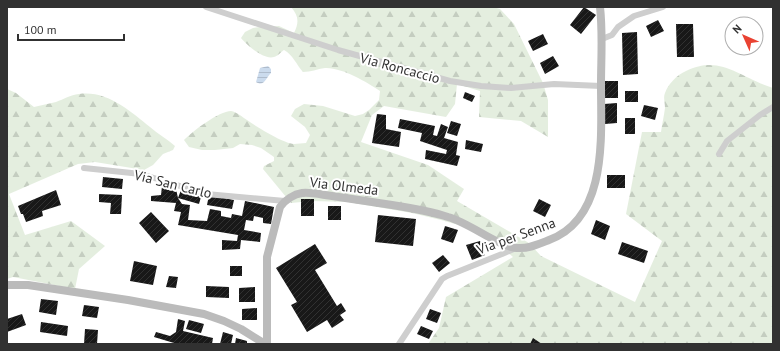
<svg xmlns="http://www.w3.org/2000/svg" width="780" height="351" viewBox="0 0 780 351" font-family="'PT Sans',sans-serif">
<style>
.forest{fill:url(#forest-firs)}
.water{fill:url(#water-rules)}
.building{fill:url(#building-hatch)}
.lines{fill:none;stroke-linecap:round;stroke-linejoin:round}
.street{stroke:#cecece;stroke-width:6}
.secondary{stroke:#bbb;stroke-width:8}
.labels{text-anchor:middle;dominant-baseline:central;stroke-width:4;stroke-linejoin:round;paint-order:stroke}
.street-label{font-size:14px;fill:#313131;stroke:#fff}
</style>
<defs>
<pattern id="forest-firs" width="22" height="20" patternUnits="userSpaceOnUse"><rect width="22" height="20" fill="#e4eedf"/><path d="M5 1l3.5 6h-7zM16 11l3.5 6h-7z" fill="#c4cdc0"/></pattern>
<pattern id="water-rules" width="6" height="5" patternUnits="userSpaceOnUse"><rect width="6" height="5" fill="#cbdbed"/><path d="M0 2.5h6" fill="none" stroke="#afbccc"/></pattern>
<pattern id="building-hatch" width="6" height="6" patternUnits="userSpaceOnUse"><rect width="6" height="6" fill="#181818"/><path d="M-1 1l2-2M0 6l6-6M5 7l2-2" fill="none" stroke="#313131"/></pattern>
</defs>
<rect width="100%" height="100%" fill="#fff"/>
<!-- forest -->
<path class="forest" d="M 291,7 L 493,7 L 500,9 L 514,24 L 543,83 L 548,100 L 548,137 L 521,121 L 479,117 L 480,91 L 457,84 L 455,104 L 446,117 L 384,106 L 372,115 L 361,142 L 428,165 L 464,189 L 457,201 L 529,243 L 541,256 L 635,302 L 662,241 L 626,214 L 642,132 L 661,132 C 662,124 664,116 665,108 C 665,103 663,97 665,93 C 668,84 677,75 686,71 C 721,54 740,78 773,88 L 773,344 L 428,344 L 439,328 L 446,297 L 513,257 L 498,244 L 462,226 L 441,220 L 412,213 L 348,202 L 312,201 L 291,203 L 263,169 L 264,166 L 274,161 L 274,157 L 261,148 L 252,145 L 240,144 L 233,148 L 215,150 L 202,150 L 189,147 L 184,140 C 193,131 219,111 231,111 C 237,112 242,117 247,120 C 257,127 283,143 294,144 C 298,144 302,143 306,143 L 310,135 L 305,127 L 291,116 L 295,109 L 304,104 L 323,106 L 355,116 L 363,114 L 369,110 L 379,100 L 380,91 C 367,82 341,67 325,68 C 317,69 311,72 303,72 C 296,64 293,55 284,50 C 281,52 278,56 274,57 C 263,60 247,45 241,38 L 245,32 L 253,28 L 260,27 L 279,26 L 294,33 C 299,23 299,16 291,7 Z
M 7,89 L 16,93 L 34,107 C 41,105 49,104 56,102 C 64,99 70,95 79,94 C 107,90 130,111 150,127 C 158,134 167,139 175,146 L 173,150 L 163,154 L 153,165 L 144,170 L 95,162 L 78,164 L 9,194 L 25,235 L 71,221 L 105,246 L 79,269 L 75,289 L 13,277 L 7,279 Z"/>
<!-- water -->
<path class="water" d="M 268,66 L 271,69 L 271,73 C 266,78 264,87 256,82 L 260,68 Z"/>
<!-- building -->
<path class="building" d="M 584,7 L 596,15 L 581,34 L 570,25 Z
M 658,20 L 664,31 L 651,37 L 646,26 Z
M 676,24 L 693,24 L 694,57 L 677,57 Z
M 637,32 L 638,74 L 623,75 L 622,33 Z
M 543,34 L 548,44 L 533,51 L 528,41 Z
M 553,56 L 559,66 L 545,74 L 540,63 Z
M 605,81 L 618,81 L 618,98 L 605,98 Z
M 625,91 L 638,91 L 638,102 L 625,102 Z
M 465,92 L 475,96 L 472,102 L 463,98 Z
M 617,103 L 617,123 L 605,124 L 604,104 Z
M 644,105 L 658,108 L 655,120 L 641,116 Z
M 377,114 L 386,115 L 386,129 L 401,132 L 399,147 L 372,143 Z
M 625,118 L 635,118 L 635,134 L 625,134 Z
M 400,119 L 435,126 L 433,135 L 437,136 L 441,124 L 448,127 L 444,138 L 458,142 L 456,155 L 460,156 L 457,166 L 425,159 L 426,150 L 446,154 L 447,150 L 420,141 L 422,133 L 398,128 Z
M 451,121 L 461,124 L 457,136 L 447,133 Z
M 466,140 L 483,144 L 481,152 L 465,149 Z
M 607,175 L 625,175 L 625,188 L 607,188 Z
M 103,177 L 123,179 L 122,189 L 102,187 Z
M 162,186 L 176,189 L 178,198 L 182,204 L 190,205 L 188,220 L 207,221 L 210,209 L 221,211 L 221,216 L 231,218 L 232,214 L 242,216 L 245,201 L 274,207 L 271,224 L 263,223 L 263,218 L 254,216 L 253,221 L 246,220 L 244,230 L 261,233 L 260,242 L 241,240 L 240,249 L 222,250 L 222,240 L 237,241 L 238,235 L 178,225 L 181,212 L 174,211 L 176,203 L 151,201 L 151,196 L 161,195 Z
M 56,190 L 61,205 L 42,211 L 43,216 L 26,222 L 23,214 L 21,214 L 18,206 Z
M 181,190 L 201,197 L 199,204 L 178,198 Z
M 99,194 L 122,195 L 121,214 L 110,214 L 111,203 L 99,202 Z
M 209,195 L 234,200 L 232,209 L 207,205 Z
M 301,199 L 314,199 L 314,216 L 301,216 Z
M 539,199 L 551,205 L 545,217 L 533,211 Z
M 328,206 L 341,206 L 341,220 L 328,220 Z
M 151,212 L 169,231 L 156,243 L 139,223 Z
M 378,215 L 416,219 L 413,246 L 375,242 Z
M 596,220 L 610,226 L 605,240 L 591,234 Z
M 445,226 L 458,230 L 453,243 L 441,239 Z
M 480,241 L 485,255 L 472,260 L 466,245 Z
M 622,242 L 648,251 L 644,263 L 618,254 Z
M 315,244 L 327,263 L 315,270 L 337,306 L 341,303 L 346,311 L 340,315 L 344,320 L 332,328 L 327,320 L 307,332 L 291,305 L 297,302 L 276,268 Z
M 443,255 L 450,263 L 439,272 L 432,263 Z
M 134,261 L 157,266 L 153,285 L 130,281 Z
M 230,266 L 242,266 L 242,276 L 230,276 Z
M 169,276 L 178,277 L 176,288 L 166,287 Z
M 206,286 L 229,287 L 229,298 L 206,297 Z
M 255,287 L 255,302 L 239,302 L 239,288 Z
M 41,299 L 58,301 L 56,315 L 39,312 Z
M 84,305 L 99,307 L 97,318 L 82,316 Z
M 257,308 L 257,320 L 242,320 L 242,309 Z
M 430,309 L 441,313 L 437,323 L 426,319 Z
M 22,314 L 26,325 L 7,332 L 7,319 Z
M 178,319 L 185,321 L 183,331 L 213,338 L 212,344 L 173,344 L 174,343 L 154,337 L 156,332 L 170,336 L 176,332 Z
M 189,320 L 204,324 L 201,333 L 186,329 Z
M 41,322 L 68,326 L 67,336 L 40,332 Z
M 421,326 L 433,331 L 429,339 L 417,334 Z
M 85,329 L 98,330 L 97,344 L 84,344 Z
M 223,332 L 233,335 L 231,344 L 220,344 Z
M 236,338 L 247,341 L 247,344 L 235,344 Z
M 533,338 L 542,344 L 530,344 Z"/>
<g class="lines">
<!-- street -->
<path class="street" d="M 206,7 L 338,50 L 450,81 L 481,86 L 511,88 L 554,84 L 601,86
M 602,39 L 612,35 L 618,27 L 634,16 L 663,7
M 719,154 L 727,141 L 760,115 L 773,107
M 84,168 L 141,174 L 206,194 L 285,201
M 399,344 L 442,279 L 447,276 L 502,254 L 516,248"/>
<!-- secondary -->
<path class="secondary" d="M 7,285 L 28,285 L 128,300 L 204,314 L 224,321 L 241,329 L 265,344
M 267,344 L 267,257 L 280,207 C 285,200 294,194 302,193 C 312,192 323,195 332,196 C 353,199 372,202 392,205 C 411,208 430,211 448,217 C 470,223 497,246 517,248 C 528,249 539,244 549,240 C 608,218 601,137 601,85 C 601,59 603,33 600,7"/>
</g>
<g class="labels">
<!-- street labels -->
<g class="street-label">
<text transform="translate(400 68) rotate(15)">Via Roncaccio</text>
<text transform="translate(173 184) rotate(14)">Via San Carlo</text>
<text transform="translate(344 186) rotate(7)">Via Olmeda</text>
<text transform="translate(516 236) rotate(-20)">Via per Senna</text>
</g>
</g>
<!-- border -->
<rect width="780" height="351" fill="none" stroke="#313131" stroke-width="16"/>
<!-- north arrow -->
<g transform="translate(744 36) rotate(315)"><circle r="19" fill="#ffffff" stroke="#adadad"/>
<path d="M0-3L7 15L0 10L-7 15Z" fill="#e94232"/>
<text y="-6" font-size="11" font-weight="bold" text-anchor="middle" fill="#313131">N</text>
</g>
<!-- scale -->
<path d="M18 34v6h106v-6" fill="none" stroke="#313131" stroke-width="2"/>
<text x="24" y="34" font-size="12" fill="#313131" stroke="#ffffff" stroke-width="3" paint-order="stroke">100 m</text>
</svg>
